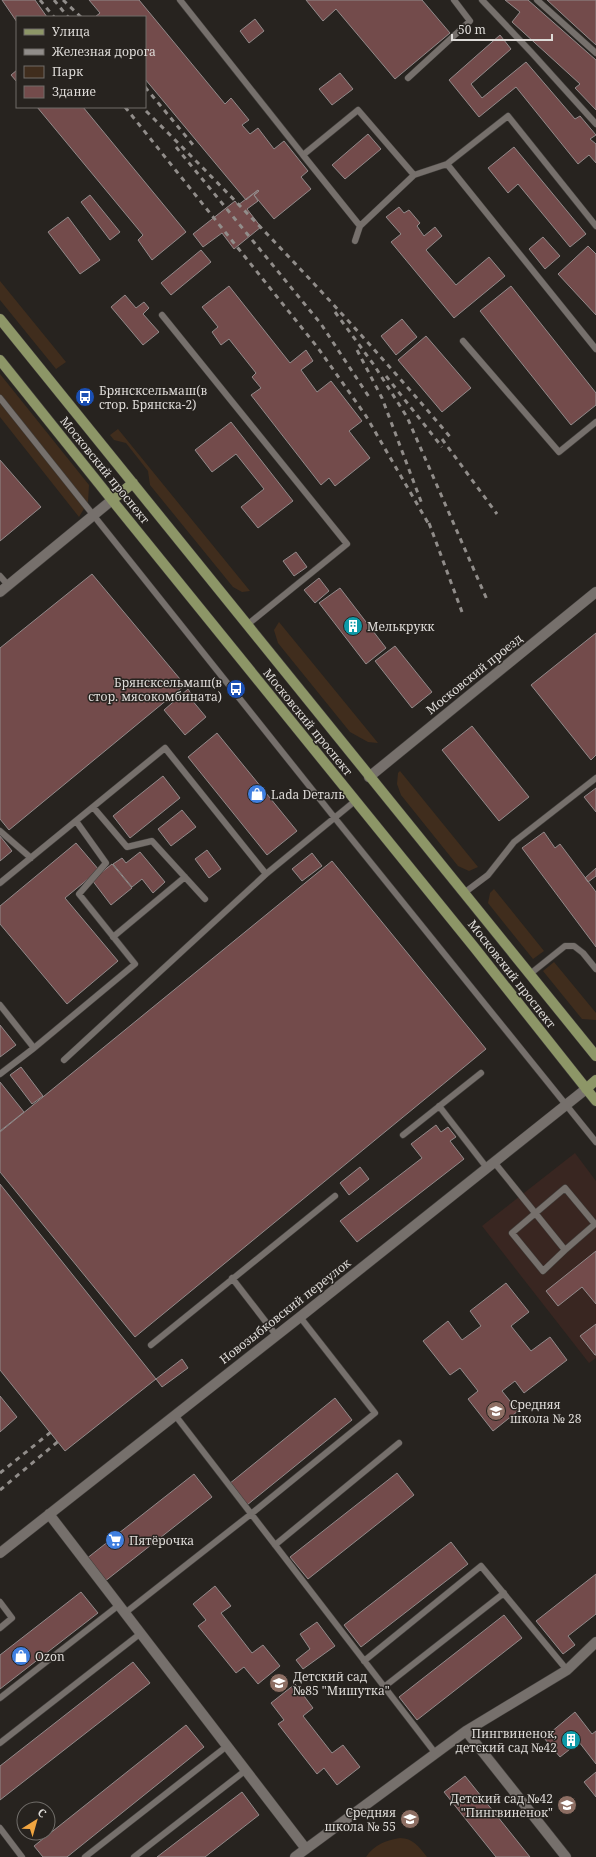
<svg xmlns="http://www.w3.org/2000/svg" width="596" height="1857" viewBox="0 0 596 1857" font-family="'Noto Serif',serif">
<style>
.commercial{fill:#392621}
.green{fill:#402d1d}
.building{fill:#734b4b;stroke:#928a8a}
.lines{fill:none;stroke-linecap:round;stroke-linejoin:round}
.lane-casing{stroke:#413e3b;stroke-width:7}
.street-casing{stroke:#413e3b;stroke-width:11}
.secondary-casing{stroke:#413e3b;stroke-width:11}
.primary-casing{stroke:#413e3b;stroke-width:11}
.lane{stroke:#76706c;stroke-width:6}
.street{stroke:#76706c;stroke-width:10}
.secondary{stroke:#76706c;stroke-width:10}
.primary{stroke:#8d9667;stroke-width:10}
.rail{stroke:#918d8a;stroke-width:3;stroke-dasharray:5 5;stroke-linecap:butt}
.labels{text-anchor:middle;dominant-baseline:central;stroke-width:3;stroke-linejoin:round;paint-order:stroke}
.poi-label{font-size:12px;fill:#dedbd8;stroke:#27231f;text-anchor:start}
.street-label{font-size:12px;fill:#dedbd8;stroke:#27231f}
</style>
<rect width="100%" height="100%" fill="#27231f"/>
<!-- commercial -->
<path class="commercial" d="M 575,1153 L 596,1181 L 596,1358 L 589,1363 L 482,1226 Z"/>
<!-- green -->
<path class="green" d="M 0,281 L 66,362 L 56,369 L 0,300 Z
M 0,374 L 89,485 L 88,502 L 79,517 L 0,417 Z
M 118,429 L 250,591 L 242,592 L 233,587 L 150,485 L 148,471 L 126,443 L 114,440 L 110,435 Z
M 279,622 L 378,743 L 368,742 L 350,732 L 278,643 L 274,630 Z
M 400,771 L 478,867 L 469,871 L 458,866 L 401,795 L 397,784 L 398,773 Z
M 494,889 L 544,951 L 533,959 L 488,903 L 490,893 Z
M 554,962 L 596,1013 L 596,1020 L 582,1019 L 543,971 Z
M 400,1838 C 413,1838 419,1847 427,1857 L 366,1857 C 374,1845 386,1840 400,1838 Z"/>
<!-- building -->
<path class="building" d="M 2,0 L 35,0 L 47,17 L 17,17 L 17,22 Z
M 89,0 L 139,0 L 225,104 L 231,98 L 249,120 L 242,125 L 250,134 L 258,128 L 274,149 L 284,141 L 308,171 L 301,177 L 311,189 L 274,219 L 254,195 L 259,191 L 258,190 L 246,200 L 145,79 L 145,17 L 95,17 L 100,13 Z
M 306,0 L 422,0 L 450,33 L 395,79 L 336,9 L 323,21 Z
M 505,0 L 528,0 L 596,60 L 596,110 L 575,88 L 580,84 L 512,22 L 520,12 Z
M 547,0 L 596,0 L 596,45 L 573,24 Z
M 255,19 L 264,31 L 249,43 L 240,31 Z
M 500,35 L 511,49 L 471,84 L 482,98 L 526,62 L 575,119 L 580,116 L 596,135 L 590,139 L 596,144 L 596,163 L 589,155 L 578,164 L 516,87 L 479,117 L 449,80 Z
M 17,70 L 17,82 L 11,75 Z
M 340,73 L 353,89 L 332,105 L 319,89 Z
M 37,107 L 83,107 L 186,232 L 152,260 L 138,240 L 143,235 Z
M 368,134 L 381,149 L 345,179 L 332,165 Z
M 514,147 L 586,234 L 570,247 L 518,184 L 508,193 L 488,168 Z
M 258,190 L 259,191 L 254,195 L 258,201 L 247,209 L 261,227 L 234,249 L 222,233 L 203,247 L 193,234 L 235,201 L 238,205 Z
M 90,195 L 120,232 L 110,240 L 81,202 Z
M 399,207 L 404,213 L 409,210 L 420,223 L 417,226 L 424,236 L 435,227 L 442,236 L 426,250 L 456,285 L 489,257 L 505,276 L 454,318 L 391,242 L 401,234 L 386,217 Z
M 68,217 L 100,260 L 80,274 L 48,232 Z
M 543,237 L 560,256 L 545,269 L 529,249 Z
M 588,246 L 596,254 L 596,315 L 558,274 Z
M 201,250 L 211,262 L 171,295 L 161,283 Z
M 229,286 L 290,363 L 306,350 L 313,361 L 301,370 L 317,392 L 331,381 L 362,421 L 349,431 L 370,458 L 335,486 L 329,478 L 321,485 L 251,395 L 261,388 L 252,377 L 256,373 L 229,339 L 221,345 L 212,332 L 218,327 L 202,307 Z
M 511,286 L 596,393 L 596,405 L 571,425 L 480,311 Z
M 125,295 L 136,308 L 144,302 L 149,308 L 143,314 L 159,332 L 143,345 L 111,307 Z
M 402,319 L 417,337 L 396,355 L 381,336 Z
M 426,336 L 471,388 L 442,412 L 398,360 Z
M 231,422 L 293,501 L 258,528 L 241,507 L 264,489 L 236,454 L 212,472 L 195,450 Z
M 0,460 L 41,507 L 0,541 Z
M 296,552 L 307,567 L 294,576 L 283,561 Z
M 92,574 L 185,685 L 9,830 L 0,819 L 0,648 Z
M 319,578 L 329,591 L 315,603 L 304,590 Z
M 340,588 L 386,648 L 366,664 L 319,603 Z
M 596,633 L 596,755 L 591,760 L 531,685 Z
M 395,646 L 432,692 L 412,708 L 375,661 Z
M 188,689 L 193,697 L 191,699 L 206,717 L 185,735 L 164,710 Z
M 472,726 L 529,797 L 499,821 L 442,750 Z
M 217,733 L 297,831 L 267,855 L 188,757 Z
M 163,776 L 180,798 L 130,838 L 113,816 Z
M 596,788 L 596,812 L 584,797 Z
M 182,810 L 196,827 L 171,846 L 158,829 Z
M 544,832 L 555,848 L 560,844 L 596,892 L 596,947 L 522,848 Z
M 0,836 L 12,851 L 0,861 Z
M 76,843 L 99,870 L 65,898 L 118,961 L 67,1004 L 0,924 L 0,906 Z
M 207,850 L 221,869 L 209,878 L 195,859 Z
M 140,852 L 165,882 L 153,893 L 142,879 L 132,887 L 113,864 L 122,858 L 126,863 Z
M 312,853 L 322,866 L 302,881 L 292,869 Z
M 332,861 L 486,1049 L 135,1337 L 0,1172 L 0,1132 Z
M 112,864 L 132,888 L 111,905 L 92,880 Z
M 596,868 L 596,876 L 588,882 L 585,878 Z
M 0,1025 L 16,1045 L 0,1057 Z
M 21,1067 L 43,1096 L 32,1104 L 10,1075 Z
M 0,1082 L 24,1112 L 0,1131 Z
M 436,1125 L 441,1132 L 448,1127 L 456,1137 L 450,1141 L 464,1159 L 357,1242 L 340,1221 L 422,1158 L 411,1144 Z
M 360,1167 L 369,1179 L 349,1195 L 340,1183 Z
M 0,1184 L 156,1379 L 65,1451 L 0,1370 Z
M 596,1251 L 596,1304 L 582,1287 L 558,1306 L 546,1291 Z
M 506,1283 L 529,1312 L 511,1326 L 531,1351 L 550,1337 L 567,1360 L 524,1393 L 515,1381 L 502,1391 L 518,1411 L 493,1431 L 468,1399 L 478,1391 L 460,1368 L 450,1375 L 423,1341 L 448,1321 L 462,1340 L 481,1326 L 470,1311 Z
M 596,1324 L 596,1355 L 595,1355 L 580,1336 Z
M 182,1359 L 188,1368 L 162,1387 L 156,1379 Z
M 0,1396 L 17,1417 L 0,1432 Z
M 335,1398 L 352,1420 L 247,1505 L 229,1484 Z
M 397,1473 L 414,1495 L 308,1579 L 290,1557 Z
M 194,1474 L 212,1497 L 104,1582 L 86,1559 Z
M 451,1542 L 468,1564 L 361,1647 L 344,1625 Z
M 596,1574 L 596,1614 L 568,1636 L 575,1645 L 563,1654 L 536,1621 Z
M 215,1586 L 231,1606 L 221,1613 L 252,1653 L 263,1645 L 280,1666 L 258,1684 L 244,1667 L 236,1673 L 198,1626 L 206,1620 L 193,1604 Z
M 81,1592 L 98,1613 L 0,1689 L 0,1655 Z
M 504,1615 L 522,1638 L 417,1720 L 399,1697 Z
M 317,1622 L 335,1646 L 303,1669 L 296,1660 L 310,1649 L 300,1634 Z
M 133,1662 L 150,1683 L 0,1800 L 0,1766 Z
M 295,1684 L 313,1708 L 303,1716 L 332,1753 L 343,1745 L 360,1767 L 337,1785 L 324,1768 L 317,1774 L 278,1724 L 284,1720 L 271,1703 Z
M 575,1712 L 592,1734 L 596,1731 L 596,1764 L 579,1742 L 560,1757 L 544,1738 Z
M 186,1725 L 204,1747 L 67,1857 L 43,1857 L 34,1846 Z
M 596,1772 L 596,1797 L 584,1782 Z
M 465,1776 L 530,1857 L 496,1857 L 444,1792 Z
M 242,1792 L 259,1815 L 205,1857 L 157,1857 Z"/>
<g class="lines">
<!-- lane casing -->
<g class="lane-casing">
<path id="lane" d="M 180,0 L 303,155
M 482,0 L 531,52 L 596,124
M 537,0 L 596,53
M 408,78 L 470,21 L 454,0
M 360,226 L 303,155 L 358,110 L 414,175
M 596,226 L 508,116 L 447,164 L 596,349
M 355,241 L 360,226 L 414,175 L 447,164
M 162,315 L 347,544 L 247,625
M 463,341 L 559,452 L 596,422
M 0,398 L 334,817 L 596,1142
M 0,576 L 8,585
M 93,807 L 127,847 L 152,841 L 205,899
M 0,831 L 31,858
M 266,874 L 355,801
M 0,883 L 165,748 L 266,874 L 64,1060
M 464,893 L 488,875 L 514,842 L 596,778
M 113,937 L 185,877
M 530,974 L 565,946 L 574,946 L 583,953 L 596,969
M 0,1005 L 34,1048 L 0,1074
M 34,1048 L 135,964 L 79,894 L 106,863 L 76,821
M 439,1106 L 487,1168
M 403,1135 L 481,1073
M 494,1162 L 565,1250 L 595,1224 L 565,1188 L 512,1233 L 543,1271 L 565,1250
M 232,1278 L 276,1335
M 151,1345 L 335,1196
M 175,1415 L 436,1754
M 275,1545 L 399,1443
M 0,1602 L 12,1618 L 0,1628
M 125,1613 L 251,1514 L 375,1413 L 300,1317
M 364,1661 L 481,1566 L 567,1670
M 384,1687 L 504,1593
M 0,1698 L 119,1605
M 0,1743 L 141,1633
M 0,1828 L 22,1857
M 85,1857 L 227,1746
M 134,1857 L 246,1770"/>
</g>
<!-- street casing -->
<g class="street-casing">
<path id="street" d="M 49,1514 L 306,1849
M 0,1553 L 300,1317 L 586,1089
M 466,1731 L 566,1857
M 295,1857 L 466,1731 L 567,1670 L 596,1642"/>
</g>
<!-- secondary casing -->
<g class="secondary-casing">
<path id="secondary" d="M 0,592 L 112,500
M 369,777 L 596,592"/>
</g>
<!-- primary casing -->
<g class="primary-casing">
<path id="primary" d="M 0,319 L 596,1056
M 0,360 L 112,500 L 474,947 L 596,1101
M 112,500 L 133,483
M 586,1089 L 596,1080"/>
</g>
<!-- lane -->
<use href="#lane" class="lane"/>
<!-- street -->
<use href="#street" class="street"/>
<!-- secondary -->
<use href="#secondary" class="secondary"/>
<!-- primary -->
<use href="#primary" class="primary"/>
<!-- rail -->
<path class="rail" d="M 40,0 L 54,17
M 54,0 L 68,17
M 63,0 L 81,17
M 145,87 L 194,146
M 125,107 L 318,348 L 366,416 L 431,528
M 146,111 C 252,216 355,324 451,438
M 176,147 L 321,324 L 371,400
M 335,312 L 374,365 L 407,417 L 488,602
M 357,350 L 382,398 L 422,504
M 386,376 L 442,447
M 442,439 L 497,514
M 429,523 L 462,612
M 0,1473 L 51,1432
M 0,1490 L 61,1439"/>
</g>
<!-- icons -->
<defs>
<g id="bus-disc" transform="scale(1)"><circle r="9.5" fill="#1a4fb4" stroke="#27231f"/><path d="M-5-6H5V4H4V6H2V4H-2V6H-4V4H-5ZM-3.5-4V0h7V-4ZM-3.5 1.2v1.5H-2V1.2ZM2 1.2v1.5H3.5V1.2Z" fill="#fff"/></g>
<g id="building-disc" transform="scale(1)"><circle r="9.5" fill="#0f9aa8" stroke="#27231f"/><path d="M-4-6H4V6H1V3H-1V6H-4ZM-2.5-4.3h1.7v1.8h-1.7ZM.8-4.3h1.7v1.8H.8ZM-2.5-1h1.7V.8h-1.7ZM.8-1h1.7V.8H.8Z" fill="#fff"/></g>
<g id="shop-disc" transform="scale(1)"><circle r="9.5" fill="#3f7fe0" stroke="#27231f"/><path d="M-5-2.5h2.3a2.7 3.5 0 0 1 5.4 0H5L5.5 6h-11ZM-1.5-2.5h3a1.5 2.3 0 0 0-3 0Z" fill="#fff"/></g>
<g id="school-disc" transform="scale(1)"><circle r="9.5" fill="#8d6e63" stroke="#27231f"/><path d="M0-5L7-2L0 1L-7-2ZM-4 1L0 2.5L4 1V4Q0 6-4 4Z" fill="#fff"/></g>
<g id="supermarket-disc" transform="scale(1)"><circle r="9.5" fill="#3f7fe0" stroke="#27231f"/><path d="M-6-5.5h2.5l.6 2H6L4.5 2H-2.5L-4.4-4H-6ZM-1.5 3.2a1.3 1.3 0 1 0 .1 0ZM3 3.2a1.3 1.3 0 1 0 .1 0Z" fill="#fff"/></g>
</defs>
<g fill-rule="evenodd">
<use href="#bus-disc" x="85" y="397"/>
<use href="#building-disc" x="353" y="626"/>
<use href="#bus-disc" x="236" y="689"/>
<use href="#shop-disc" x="257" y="794"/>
<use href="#school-disc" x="496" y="1411"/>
<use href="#supermarket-disc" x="115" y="1540"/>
<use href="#shop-disc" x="21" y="1656"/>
<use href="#school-disc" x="279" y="1683"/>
<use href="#building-disc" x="571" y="1740"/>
<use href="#school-disc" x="567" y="1805"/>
<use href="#school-disc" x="410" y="1819"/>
</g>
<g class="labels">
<!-- poi labels -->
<g class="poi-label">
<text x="99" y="390">Брянсксельмаш(в<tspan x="99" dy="14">стор. Брянска-2)</tspan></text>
<text x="367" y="626">Мелькрукк</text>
<text x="222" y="682" text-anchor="end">Брянсксельмаш(в<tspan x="222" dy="14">стор. мясокомбината)</tspan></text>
<text x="271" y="794">Lada Dеталь</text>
<text x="510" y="1404">Средняя<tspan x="510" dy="14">школа № 28</tspan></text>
<text x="129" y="1540">Пятёрочка</text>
<text x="35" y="1656">Ozon</text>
<text x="293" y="1676">Детский сад<tspan x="293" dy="14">№85 "Мишутка"</tspan></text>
<text x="557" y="1733" text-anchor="end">Пингвиненок,<tspan x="557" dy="14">детский сад №42</tspan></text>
<text x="553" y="1798" text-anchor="end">Детский сад №42<tspan x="553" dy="14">"Пингвиненок"</tspan></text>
<text x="396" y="1812" text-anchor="end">Средняя<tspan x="396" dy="14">школа № 55</tspan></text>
</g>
<!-- street labels -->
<g class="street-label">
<text transform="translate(105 470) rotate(51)">Московский проспект</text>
<text transform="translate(474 674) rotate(-39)">Московский проезд</text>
<text transform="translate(308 722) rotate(51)">Московский проспект</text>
<text transform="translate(512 974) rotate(52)">Московский проспект</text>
<text transform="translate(285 1311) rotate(-38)">Новозыбковский переулок</text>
</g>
</g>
<!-- legend -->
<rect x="16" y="16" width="130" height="92" fill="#27231f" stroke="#706d69"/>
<rect x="24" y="29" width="20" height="6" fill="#8d9667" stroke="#706d69"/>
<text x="52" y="36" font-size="12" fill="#dedbd8">Улица</text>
<rect x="24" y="49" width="20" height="6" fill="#918d8a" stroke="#706d69"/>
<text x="52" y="56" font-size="12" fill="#dedbd8">Железная дорога</text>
<rect x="24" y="66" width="20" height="12" fill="#402d1d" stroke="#706d69"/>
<text x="52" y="76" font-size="12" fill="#dedbd8">Парк</text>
<rect x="24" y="86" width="20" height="12" fill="#734b4b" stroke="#706d69"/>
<text x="52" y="96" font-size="12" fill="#dedbd8">Здание</text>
<!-- north arrow -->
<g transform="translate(36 1821) rotate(37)"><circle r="19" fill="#27231f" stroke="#706d69"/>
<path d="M0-3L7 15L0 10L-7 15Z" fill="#f1a540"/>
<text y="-6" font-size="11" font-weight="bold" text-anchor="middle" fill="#dedbd8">С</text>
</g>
<!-- scale -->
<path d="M452 34v6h100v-6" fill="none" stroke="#dedbd8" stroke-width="2"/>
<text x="458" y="34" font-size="12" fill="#dedbd8" stroke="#27231f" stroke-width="3" paint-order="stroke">50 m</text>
</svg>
